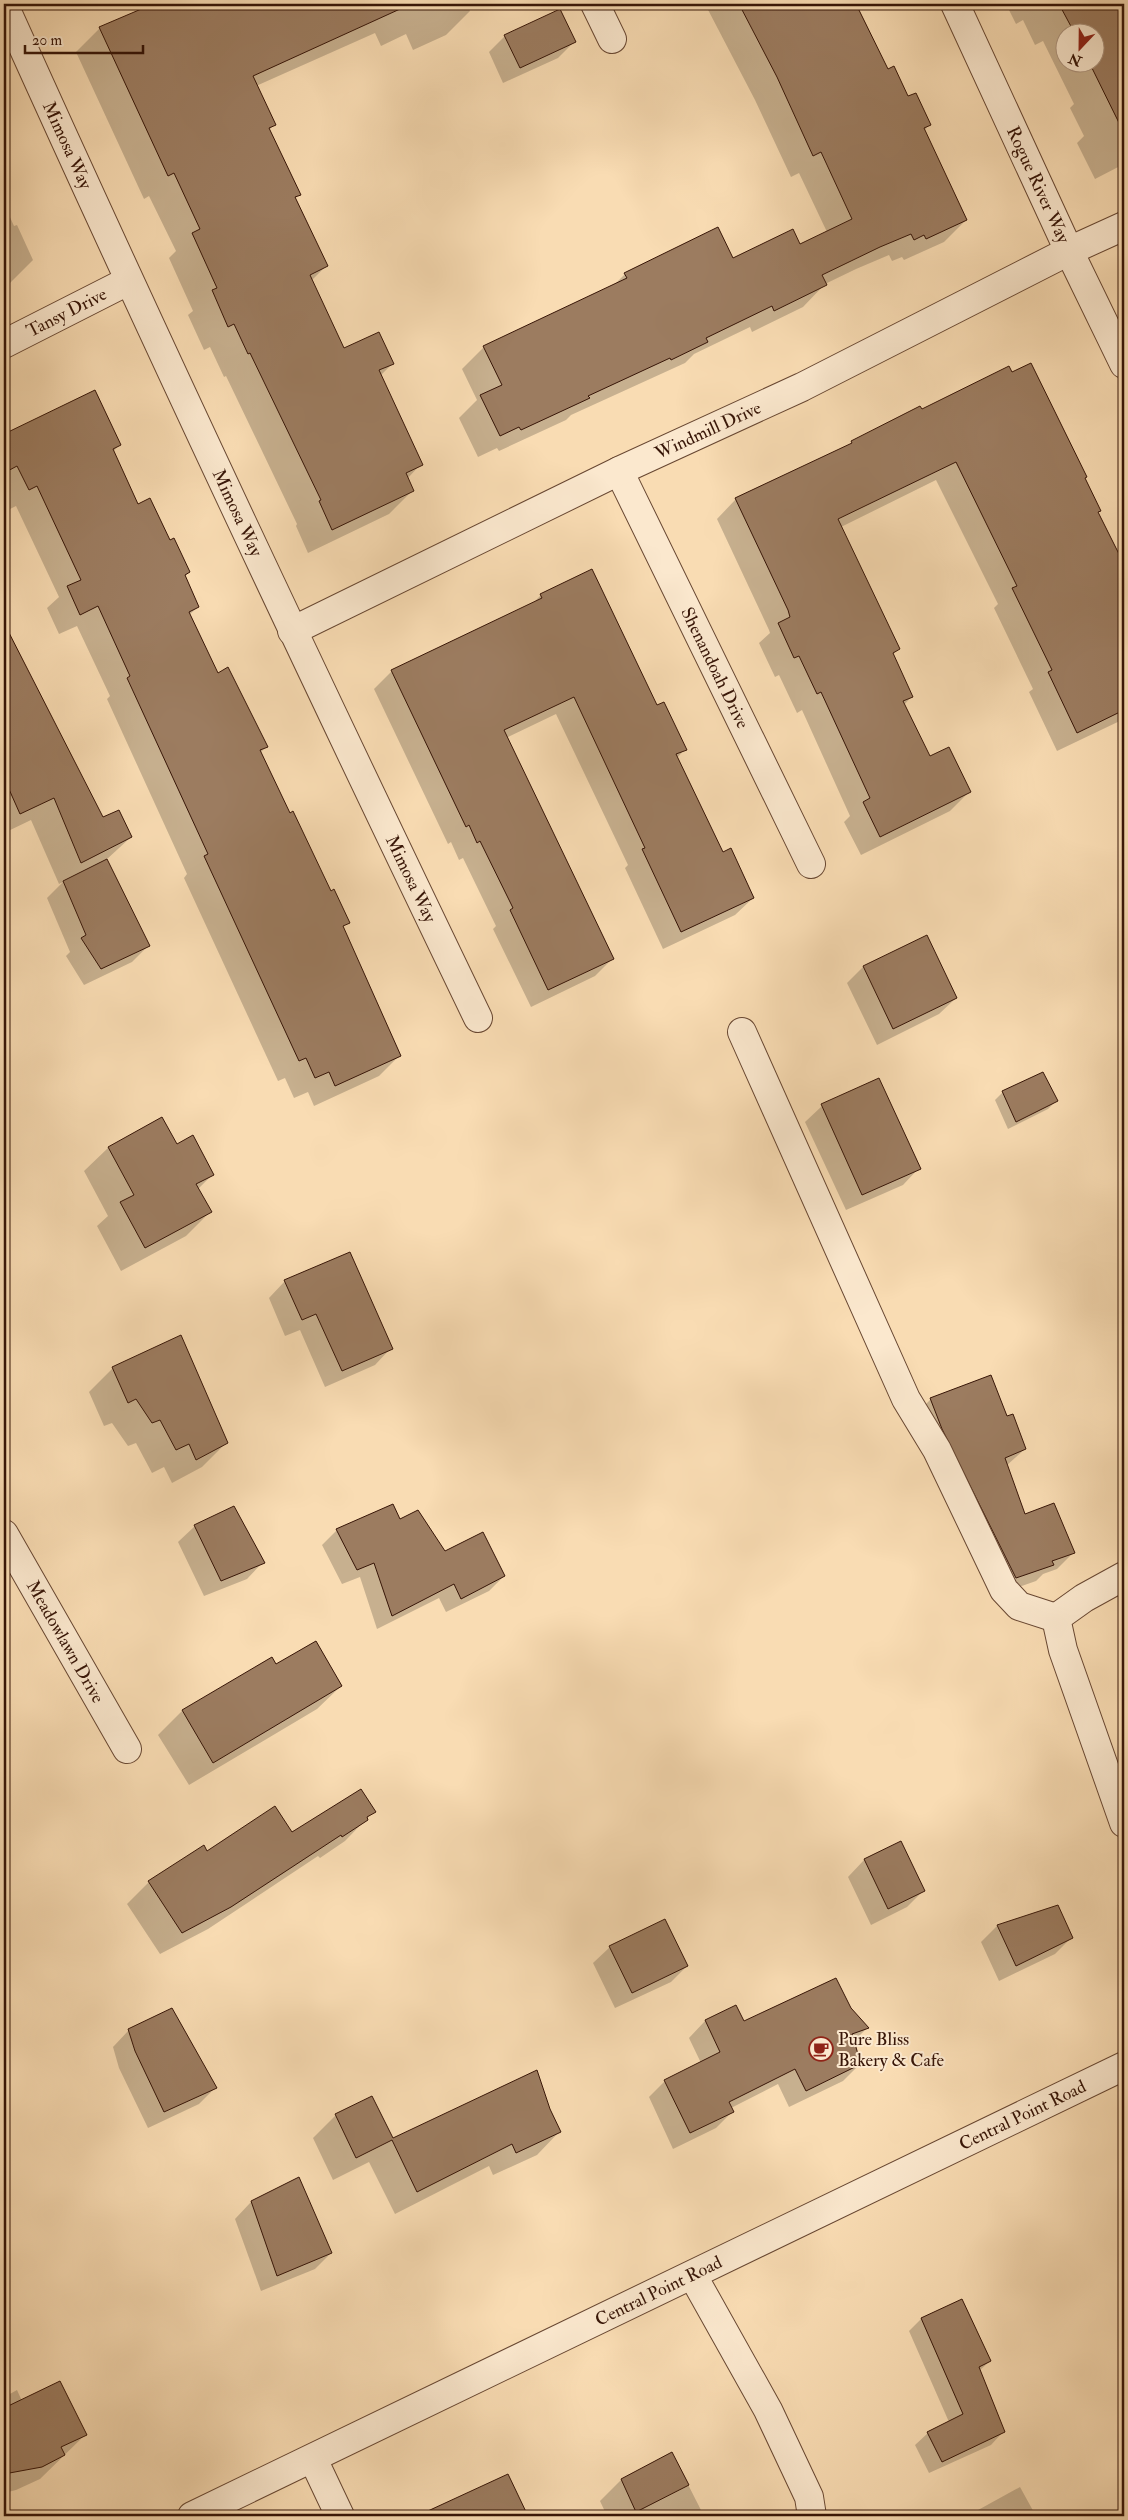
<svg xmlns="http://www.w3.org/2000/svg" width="1128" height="2520" viewBox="0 0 1128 2520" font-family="'IM FELL Double Pica',serif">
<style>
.shadow{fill:#0003;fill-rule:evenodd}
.building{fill:#9c7c60;stroke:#371507}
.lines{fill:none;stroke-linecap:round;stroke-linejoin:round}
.minor-casing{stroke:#684732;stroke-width:30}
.minor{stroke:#fbe8ce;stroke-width:28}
.labels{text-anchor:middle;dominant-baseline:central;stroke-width:4;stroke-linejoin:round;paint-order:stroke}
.street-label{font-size:18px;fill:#371507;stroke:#fbe8ce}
.poi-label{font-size:18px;fill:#371507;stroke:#fbe8ce;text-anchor:start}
</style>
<rect width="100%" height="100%" fill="#f9dcb3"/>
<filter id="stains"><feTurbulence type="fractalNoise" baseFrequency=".004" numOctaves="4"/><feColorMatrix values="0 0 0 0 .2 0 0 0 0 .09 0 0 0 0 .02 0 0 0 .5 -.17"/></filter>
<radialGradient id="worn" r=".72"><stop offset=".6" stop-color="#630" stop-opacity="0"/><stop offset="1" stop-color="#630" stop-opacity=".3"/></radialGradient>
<!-- shadow -->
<path class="shadow" d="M 144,4 L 193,4 L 196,11 L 214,4 L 466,4 L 470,11 L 446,35 L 413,50 L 406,34 L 381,46 L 375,33 L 256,86 L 274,125 L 269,130 L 299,194 L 295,199 L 326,266 L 311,281 L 343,350 L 393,363 L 380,376 L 421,464 L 407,479 L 413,490 L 389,514 L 308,553 L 296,526 L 297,524 L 226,376 L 224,377 L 210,347 L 204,350 L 188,315 L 193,311 L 169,258 L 176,251 L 149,196 L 144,199 L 76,52 L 100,28 L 133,14 Z
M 705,4 L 854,4 L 887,71 L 929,125 L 924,131 L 966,220 L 944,242 L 904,260 L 902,257 L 892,261 L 889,255 L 856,269 L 825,284 L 803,307 L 752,332 L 750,327 L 694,354 L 685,363 L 571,415 L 566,420 L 499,451 L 497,448 L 478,457 L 459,418 L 477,400 L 462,369 L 484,347 L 612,287 L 625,274 L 733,260 L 800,245 L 827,232 L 799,173 L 791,177 L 755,100 Z
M 1006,4 L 1124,4 L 1124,164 L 1095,179 L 1077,143 L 1084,136 L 1070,108 L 1074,104 L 1043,41 L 1035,45 L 1023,20 L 1016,24 ZM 1066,32 L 1096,32 L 1096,62 L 1066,62 Z
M 505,36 L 574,42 L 558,58 L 503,83 L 489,52 Z
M 4,204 L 14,226 L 17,225 L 33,260 L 9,284 L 4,287 Z
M 94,392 L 119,445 L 113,452 L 137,506 L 169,542 L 189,572 L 184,577 L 198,607 L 189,615 L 217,675 L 266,747 L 260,753 L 289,815 L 348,922 L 342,928 L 400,1055 L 379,1076 L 314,1106 L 308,1092 L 294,1098 L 285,1078 L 278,1081 L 184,878 L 187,874 L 107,699 L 110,696 L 77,626 L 59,634 L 47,608 L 59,597 L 16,506 L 8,510 L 4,501 L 4,436 Z
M 852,442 L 1084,479 L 1097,513 L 1124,567 L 1124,719 L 1057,751 L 1029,692 L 1033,689 L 994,608 L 998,604 L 936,480 L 841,527 L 899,649 L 892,655 L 912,696 L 904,705 L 929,757 L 969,792 L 950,811 L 861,855 L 844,822 L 850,816 L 802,710 L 797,713 L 779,675 L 775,677 L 759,643 L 770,633 L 769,630 L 717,519 L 736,499 L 847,447 Z
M 541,595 L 657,707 L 685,749 L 677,758 L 722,853 L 753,898 L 735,915 L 663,949 L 625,868 L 628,865 L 556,714 L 506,738 L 612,959 L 595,976 L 531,1007 L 493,929 L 496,926 L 463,858 L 459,860 L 451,842 L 448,844 L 374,689 L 392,671 L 531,605 Z
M 16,650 L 103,819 L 131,837 L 106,860 L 149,945 L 132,962 L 84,985 L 66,956 L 70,952 L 47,898 L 63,882 L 59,884 L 31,820 L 4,833 L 4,655 Z
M 927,937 L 956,998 L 939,1014 L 877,1045 L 847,983 L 863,967 Z
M 878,1080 L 919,1168 L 903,1185 L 846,1210 L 805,1122 L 822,1106 Z
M 1003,1092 L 1056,1101 L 1048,1109 L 1008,1129 L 995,1100 Z
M 176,1145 L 212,1175 L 198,1189 L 210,1212 L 186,1236 L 121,1271 L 97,1226 L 108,1216 L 84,1171 L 108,1148 Z
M 285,1281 L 391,1348 L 375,1365 L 325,1387 L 300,1330 L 285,1336 L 269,1298 Z
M 113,1368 L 226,1443 L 202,1467 L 172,1483 L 164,1467 L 152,1473 L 136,1443 L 128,1446 L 112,1423 L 104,1426 L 89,1392 Z
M 931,1399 L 1006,1418 L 1025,1449 L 1006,1466 L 1024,1516 L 1073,1553 L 1057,1569 L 1043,1574 L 1036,1581 L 999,1594 L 915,1415 Z
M 400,1521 L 444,1553 L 504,1576 L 489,1591 L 446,1612 L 439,1598 L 377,1629 L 360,1577 L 342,1584 L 322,1545 L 337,1530 Z
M 195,1526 L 263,1562 L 247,1579 L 204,1596 L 178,1542 Z
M 272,1659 L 276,1666 L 341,1686 L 317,1709 L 189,1785 L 158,1735 L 182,1711 Z
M 374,1811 L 345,1841 L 320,1858 L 318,1856 L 208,1929 L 160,1954 L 127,1904 L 149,1882 L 203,1847 L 207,1852 Z
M 901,1843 L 923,1891 L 907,1907 L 871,1925 L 848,1877 L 864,1860 Z
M 1057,1906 L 1071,1938 L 1055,1954 L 999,1981 L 981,1942 L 997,1926 Z
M 610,1947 L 687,1966 L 671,1982 L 615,2008 L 593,1963 Z
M 735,2006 L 743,2023 L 850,2009 L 867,2028 L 853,2042 L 860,2064 L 843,2081 L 789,2107 L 778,2084 L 731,2108 L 732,2112 L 716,2128 L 673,2149 L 649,2097 L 665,2081 L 701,2063 L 689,2038 L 705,2021 Z
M 129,2030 L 215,2088 L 199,2104 L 148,2128 L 119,2068 L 113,2047 Z
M 548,2109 L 559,2132 L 537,2155 L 493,2175 L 489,2166 L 395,2214 L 369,2162 L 333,2180 L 313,2138 L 336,2115 L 392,2140 Z
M 299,2179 L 331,2253 L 315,2269 L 261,2291 L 235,2219 L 251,2202 Z
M 921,2319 L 990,2361 L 979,2371 L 1003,2432 L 991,2445 L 929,2473 L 915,2445 L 928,2433 L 949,2422 L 909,2331 Z
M 4,2388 L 8,2395 L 17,2390 L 22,2401 L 86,2434 L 40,2479 L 16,2490 L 4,2493 Z
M 672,2453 L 704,2516 L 607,2516 L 600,2501 L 621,2480 Z
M 508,2476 L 527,2516 L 432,2516 L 442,2506 Z
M 1020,2487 L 1036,2516 L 968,2516 L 969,2515 Z"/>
<!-- building -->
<path class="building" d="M 153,4 L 411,4 L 253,76 L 276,125 L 269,128 L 301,195 L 295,197 L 328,266 L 310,275 L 344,348 L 379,332 L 394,364 L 379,370 L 423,465 L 406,473 L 414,491 L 332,530 L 319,501 L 321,500 L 250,353 L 248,354 L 234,324 L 228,327 L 212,290 L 217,288 L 192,233 L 200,229 L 174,173 L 168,176 L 99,27 Z
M 739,4 L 856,4 L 888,69 L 894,66 L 908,96 L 916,93 L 931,125 L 924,128 L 967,220 L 926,239 L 924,235 L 914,240 L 911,234 L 880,247 L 822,275 L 827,285 L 774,311 L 772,306 L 706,338 L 708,342 L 671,360 L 670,358 L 588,396 L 590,398 L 521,430 L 519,427 L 500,436 L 480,395 L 502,385 L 483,346 L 627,278 L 624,273 L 718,227 L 733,258 L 793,229 L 800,244 L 852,219 L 821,152 L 813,156 L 777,77 Z
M 1059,4 L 1124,4 L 1124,133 L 1089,62 L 1096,62 L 1096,32 L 1074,32 Z
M 560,9 L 576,42 L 520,68 L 504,35 Z
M 1031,363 L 1087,477 L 1085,478 L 1101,511 L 1098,512 L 1124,564 L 1124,710 L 1077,733 L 1048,672 L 1052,670 L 1012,588 L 1017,586 L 956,462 L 838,519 L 900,649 L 893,653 L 913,697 L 903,701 L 930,756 L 949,747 L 971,792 L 880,837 L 863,802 L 870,798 L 821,692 L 817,694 L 799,656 L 794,658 L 778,623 L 790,617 L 788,610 L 735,498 L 852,443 L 851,441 L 920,406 L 922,409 L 1009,366 L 1012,372 Z
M 95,390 L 121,445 L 113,449 L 138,504 L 150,498 L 170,540 L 174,538 L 190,572 L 185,575 L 199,607 L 189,612 L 218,673 L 228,667 L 268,747 L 260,750 L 290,813 L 293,811 L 331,891 L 334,889 L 350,923 L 343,926 L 401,1056 L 335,1086 L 329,1072 L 315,1078 L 306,1058 L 299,1061 L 204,856 L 208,854 L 127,678 L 130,676 L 98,606 L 80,615 L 67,586 L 81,580 L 37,486 L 29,490 L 17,466 L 4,473 L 4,434 Z
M 592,569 L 657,705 L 664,702 L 687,750 L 676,754 L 723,852 L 731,848 L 754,898 L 681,932 L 642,849 L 645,848 L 574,697 L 504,730 L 614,959 L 548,990 L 510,910 L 513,908 L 480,841 L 477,843 L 469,825 L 466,827 L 391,670 L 542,598 L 540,594 Z
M 4,623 L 103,817 L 119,810 L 132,837 L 81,863 L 54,798 L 20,814 L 4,778 Z
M 107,859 L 150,946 L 101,969 L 81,938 L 86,935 L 63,881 Z
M 927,935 L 957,998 L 893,1029 L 863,966 Z
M 1043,1072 L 1058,1101 L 1016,1122 L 1002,1091 Z
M 879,1078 L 921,1169 L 862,1195 L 821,1104 Z
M 162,1117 L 177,1144 L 193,1135 L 214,1175 L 196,1184 L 212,1212 L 145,1248 L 120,1202 L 134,1195 L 108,1147 Z
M 350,1252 L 393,1349 L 342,1371 L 316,1314 L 302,1320 L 284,1280 Z
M 181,1335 L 228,1443 L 196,1460 L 189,1444 L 176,1450 L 160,1420 L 152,1423 L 136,1399 L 128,1403 L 112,1367 Z
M 991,1375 L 1007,1416 L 1013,1414 L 1026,1449 L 1005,1458 L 1025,1514 L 1054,1503 L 1075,1553 L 1052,1561 L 1054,1565 L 1016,1578 L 942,1429 L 930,1398 Z
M 393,1504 L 400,1519 L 418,1510 L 445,1551 L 483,1532 L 505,1576 L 461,1599 L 454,1584 L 392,1616 L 374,1563 L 357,1570 L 336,1529 Z
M 234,1506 L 265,1563 L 221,1581 L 194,1525 Z
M 316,1641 L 342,1686 L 213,1763 L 182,1710 L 272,1657 L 276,1664 Z
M 361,1789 L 376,1812 L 367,1817 L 368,1820 L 342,1837 L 341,1835 L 231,1907 L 182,1933 L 148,1881 L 204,1845 L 207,1851 L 275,1806 L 292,1832 Z
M 901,1841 L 925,1891 L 888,1909 L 864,1859 Z
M 1058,1905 L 1073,1938 L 1016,1966 L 997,1925 Z
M 665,1919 L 688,1966 L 632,1993 L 609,1946 Z
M 836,1978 L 851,2008 L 869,2028 L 852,2034 L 861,2064 L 806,2091 L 795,2069 L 729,2102 L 734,2112 L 690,2133 L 664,2080 L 720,2052 L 705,2020 L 736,2005 L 744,2021 Z
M 172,2008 L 217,2088 L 164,2112 L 135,2051 L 128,2029 Z
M 537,2070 L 550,2109 L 561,2132 L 516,2153 L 512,2144 L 417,2192 L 392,2140 L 356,2158 L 335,2114 L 372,2096 L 393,2138 Z
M 299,2177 L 332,2253 L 277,2276 L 251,2201 Z
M 962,2299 L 991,2361 L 979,2367 L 1005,2432 L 942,2462 L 927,2432 L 963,2414 L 921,2318 Z
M 60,2381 L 87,2435 L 61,2447 L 65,2455 L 42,2467 L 4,2474 L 4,2408 Z
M 672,2452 L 689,2485 L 636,2512 L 621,2479 Z
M 508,2474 L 528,2516 L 417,2516 Z"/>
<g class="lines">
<!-- minor casing -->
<g class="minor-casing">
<g id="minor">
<path d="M 595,4 L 612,39"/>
<path id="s1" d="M 955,4 L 1069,251 L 1124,364"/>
<path id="s2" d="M 4,5 C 157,345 316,682 478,1018"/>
<path id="s3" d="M 4,344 L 128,281"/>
<path id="s4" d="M 619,471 L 811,864"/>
<path id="s5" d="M 292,631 L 619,471 L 802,387 L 1069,251 L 1124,226"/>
<path d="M 742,1032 L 906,1399 L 937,1450 L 1004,1590 L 1019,1606 L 1056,1618"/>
<path id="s6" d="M 4,1534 L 127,1749"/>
<path d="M 1124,1576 L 1084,1598 L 1056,1618 L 1063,1650 L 1124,1823"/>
<path d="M 693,2276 L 768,2410 L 809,2497 L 812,2516"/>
<path d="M 313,2459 L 340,2516"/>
<path id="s7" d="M 192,2516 L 1124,2066"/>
</g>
</g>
<!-- minor -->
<use href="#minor" class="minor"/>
</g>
<!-- icons -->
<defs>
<g id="cafe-ring" transform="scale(1.25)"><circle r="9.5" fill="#fbe8ce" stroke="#8f2418" stroke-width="1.5"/><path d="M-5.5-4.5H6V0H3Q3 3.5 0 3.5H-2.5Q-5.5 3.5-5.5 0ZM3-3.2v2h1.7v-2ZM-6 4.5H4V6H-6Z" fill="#8f2418"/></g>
</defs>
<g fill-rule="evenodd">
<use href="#cafe-ring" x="821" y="2049"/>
</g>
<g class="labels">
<!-- street labels -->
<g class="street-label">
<text stroke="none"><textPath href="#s2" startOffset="154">Mimosa Way</textPath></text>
<text stroke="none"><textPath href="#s1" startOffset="199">Rogue River Way</textPath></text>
<text stroke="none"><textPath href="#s3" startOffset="70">Tansy Drive</textPath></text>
<text stroke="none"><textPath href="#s5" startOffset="462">Windmill Drive</textPath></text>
<text stroke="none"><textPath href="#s2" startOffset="559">Mimosa Way</textPath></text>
<text stroke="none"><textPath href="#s4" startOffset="219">Shenandoah Drive</textPath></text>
<text stroke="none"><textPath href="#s2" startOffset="964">Mimosa Way</textPath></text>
<text stroke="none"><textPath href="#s6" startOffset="124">Meadowlawn Drive</textPath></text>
<text stroke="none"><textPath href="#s7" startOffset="922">Central Point Road</textPath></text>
<text stroke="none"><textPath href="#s7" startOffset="518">Central Point Road</textPath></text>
</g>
<!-- poi labels -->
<g class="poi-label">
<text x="838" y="2039">Pure Bliss<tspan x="838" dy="21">Bakery &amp; Cafe</tspan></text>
</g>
</g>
<!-- margin -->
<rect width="1128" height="2520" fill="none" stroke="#f9dcb3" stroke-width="20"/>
<rect x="5" y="5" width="1118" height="2510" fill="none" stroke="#371507" stroke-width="2.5"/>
<rect x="10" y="10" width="1108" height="2500" fill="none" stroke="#371507"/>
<!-- north arrow -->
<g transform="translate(1080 48) rotate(202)"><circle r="24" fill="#fbe8ce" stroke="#ad947e"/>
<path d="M0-4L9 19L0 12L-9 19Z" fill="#8f2418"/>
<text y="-8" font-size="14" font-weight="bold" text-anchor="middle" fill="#371507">N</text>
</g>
<!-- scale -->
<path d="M25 45v8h118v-8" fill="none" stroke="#371507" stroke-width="2.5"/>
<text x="32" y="45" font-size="15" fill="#371507" stroke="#fbe8ce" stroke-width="4" paint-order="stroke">20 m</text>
<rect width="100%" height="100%" filter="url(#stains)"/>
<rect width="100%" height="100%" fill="url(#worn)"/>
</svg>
